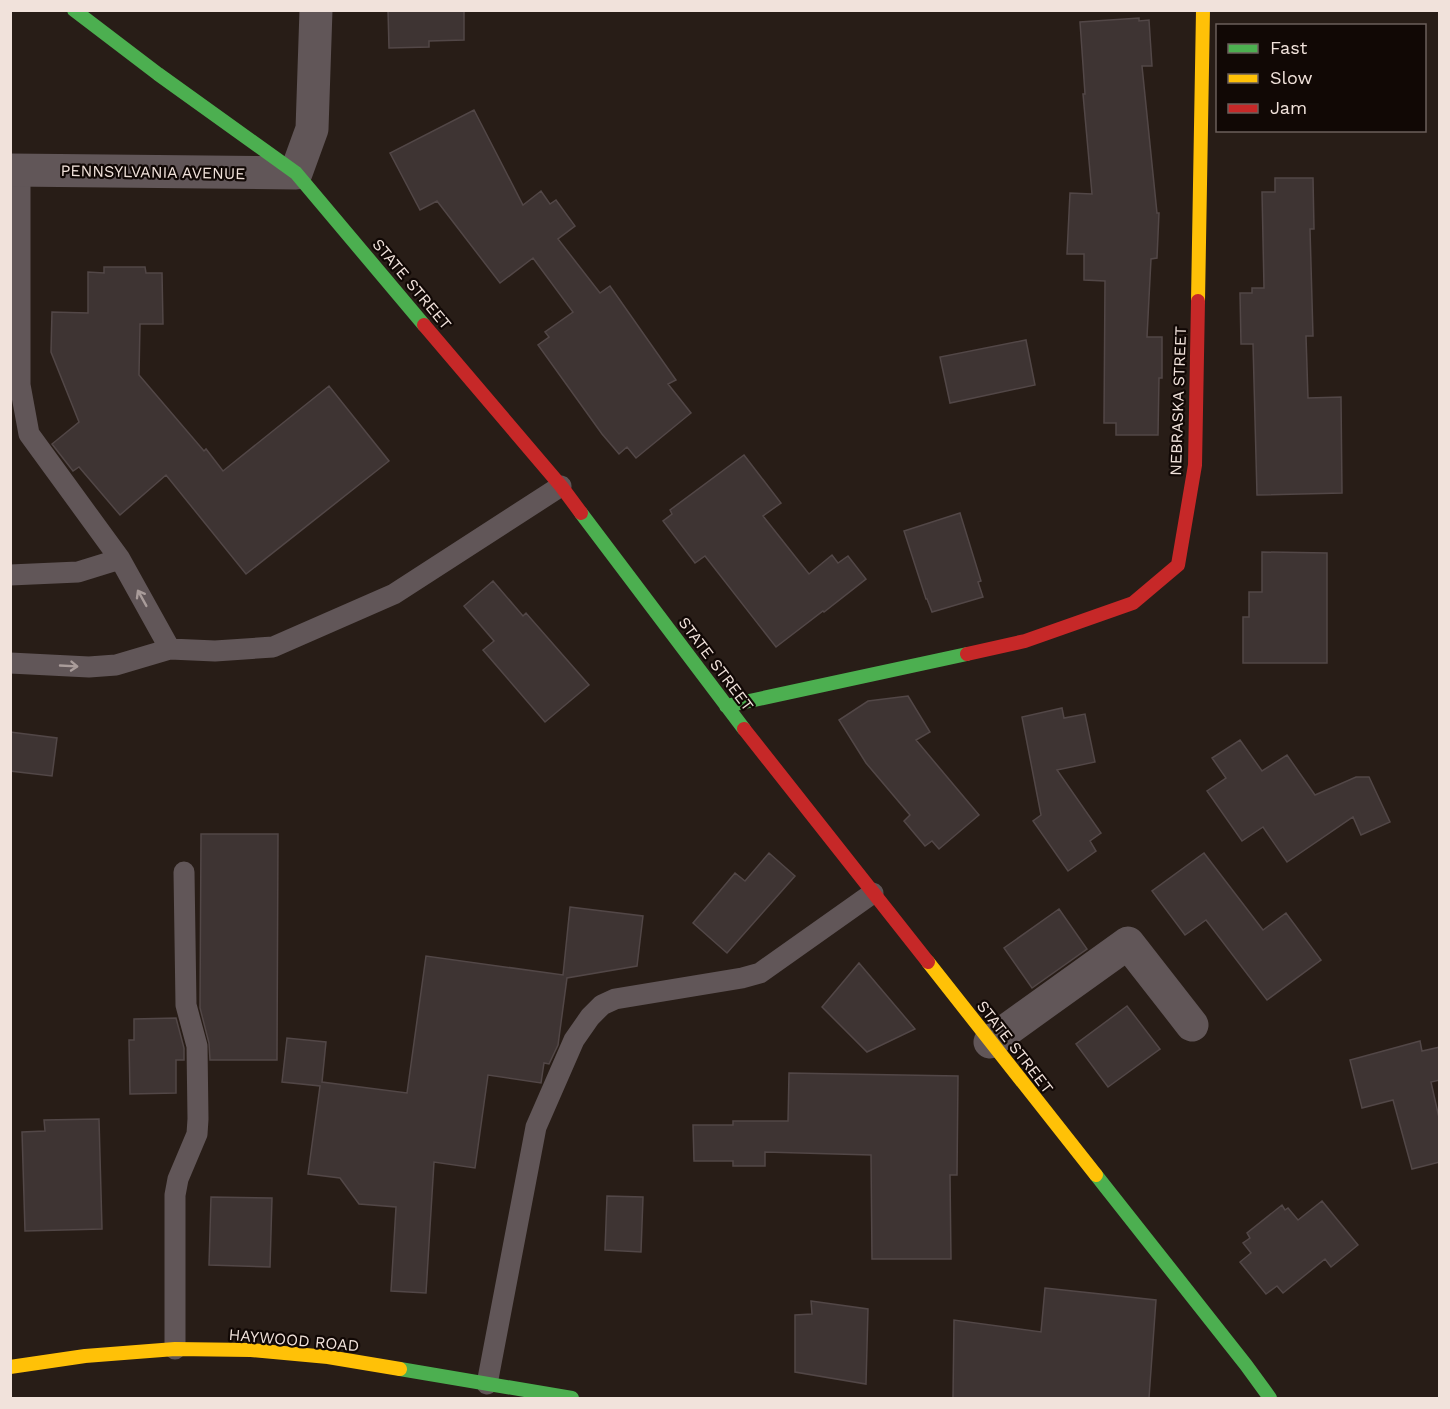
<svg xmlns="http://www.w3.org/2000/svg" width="1450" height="1409" viewBox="0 0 1450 1409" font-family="'Work Sans',sans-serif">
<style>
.building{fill:#3e3433;stroke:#524747;stroke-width:1.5}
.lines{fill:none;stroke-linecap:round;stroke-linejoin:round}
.lane{stroke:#615658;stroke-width:21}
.street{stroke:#615658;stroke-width:33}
.fast{stroke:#4caf50;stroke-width:14}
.slow{stroke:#ffc107;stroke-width:14}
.jam{stroke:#c62828;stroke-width:14}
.oneway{stroke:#a99c9a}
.labels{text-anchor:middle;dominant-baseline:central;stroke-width:4.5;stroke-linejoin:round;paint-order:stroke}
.street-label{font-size:16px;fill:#f1e2db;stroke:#110805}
</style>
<rect width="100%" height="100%" fill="#281d17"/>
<!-- building -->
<path class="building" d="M 388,10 L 464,10 L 464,40 L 429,41 L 429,47 L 389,48 Z
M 1139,18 L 1139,21 L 1149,20 L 1152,66 L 1142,66 L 1157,213 L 1159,213 L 1157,258 L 1151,259 L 1147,337 L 1162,337 L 1162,378 L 1159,378 L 1158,435 L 1116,435 L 1116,423 L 1104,423 L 1105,281 L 1084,280 L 1084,254 L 1067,254 L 1070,193 L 1092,194 L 1083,94 L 1085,94 L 1080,22 Z
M 474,110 L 523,205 L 541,191 L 550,204 L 556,200 L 575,226 L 558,239 L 600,293 L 610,286 L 676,380 L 668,384 L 691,413 L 636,458 L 627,447 L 619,454 L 602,434 L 538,345 L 549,337 L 545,332 L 573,312 L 533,258 L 500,283 L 437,201 L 420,210 L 390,153 Z
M 1275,178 L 1313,178 L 1314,229 L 1310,229 L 1313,336 L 1306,336 L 1308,398 L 1341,397 L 1342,493 L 1257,495 L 1253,344 L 1241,344 L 1240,293 L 1252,293 L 1252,288 L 1264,288 L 1262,192 L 1275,192 Z
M 104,267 L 145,267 L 146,273 L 162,273 L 163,324 L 140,324 L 139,375 L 204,451 L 206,449 L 223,471 L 329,386 L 389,461 L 246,574 L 166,475 L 120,515 L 79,467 L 73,471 L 52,444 L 79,422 L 51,352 L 52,312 L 88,313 L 88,272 L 104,273 Z
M 1026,340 L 1035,385 L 950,403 L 940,357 Z
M 744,455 L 781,503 L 763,516 L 809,574 L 832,555 L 838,563 L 848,556 L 866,579 L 824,612 L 823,611 L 776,647 L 705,556 L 695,563 L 663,521 L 672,514 L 670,510 Z
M 960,513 L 981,581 L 978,582 L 983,597 L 932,612 L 927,599 L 926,599 L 904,531 Z
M 1262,552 L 1327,553 L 1327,663 L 1243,663 L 1243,617 L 1249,617 L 1249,592 L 1262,592 Z
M 493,581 L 523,616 L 526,613 L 589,685 L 545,722 L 483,650 L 494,641 L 464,606 Z
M 908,696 L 930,732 L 916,740 L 979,815 L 939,849 L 932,841 L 925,846 L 904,821 L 910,815 L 866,763 L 839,720 L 868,701 Z
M 1062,708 L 1064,718 L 1085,714 L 1095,762 L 1057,770 L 1101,833 L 1090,841 L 1096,851 L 1068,871 L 1033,821 L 1041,815 L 1022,717 Z
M 10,732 L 57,738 L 52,776 L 10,771 Z
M 1240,740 L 1262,771 L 1287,755 L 1315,795 L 1356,777 L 1369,777 L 1390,822 L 1361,835 L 1353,817 L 1287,862 L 1263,827 L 1242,841 L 1207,791 L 1226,778 L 1212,758 Z
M 201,834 L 278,834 L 277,1060 L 210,1060 L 209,1043 L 200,1008 Z
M 769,853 L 795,876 L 727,953 L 693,923 L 735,873 L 745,881 Z
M 1204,853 L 1263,930 L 1286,913 L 1321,960 L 1267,1000 L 1206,920 L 1185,935 L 1152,891 Z
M 570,907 L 643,916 L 637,966 L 567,978 L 558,1045 L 549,1064 L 544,1063 L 541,1083 L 488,1075 L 475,1168 L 434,1162 L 426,1293 L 391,1291 L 396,1207 L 359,1204 L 340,1178 L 308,1174 L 320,1086 L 282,1082 L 287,1038 L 326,1042 L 322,1082 L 407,1093 L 426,956 L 563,975 Z
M 1059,909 L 1087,949 L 1032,988 L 1004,948 Z
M 859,963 L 915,1029 L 867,1052 L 822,1007 Z
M 1127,1006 L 1160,1049 L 1108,1087 L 1076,1044 Z
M 176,1018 L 184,1048 L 184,1060 L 176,1060 L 176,1093 L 130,1094 L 129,1040 L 134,1040 L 134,1019 Z
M 1420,1041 L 1422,1051 L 1440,1047 L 1440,1080 L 1431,1082 L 1440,1122 L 1440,1162 L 1412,1169 L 1393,1100 L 1362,1108 L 1350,1060 Z
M 789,1073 L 958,1076 L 957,1175 L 950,1175 L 951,1259 L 872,1259 L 871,1155 L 765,1152 L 765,1166 L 733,1166 L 733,1161 L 694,1161 L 693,1125 L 733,1125 L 733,1121 L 788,1121 Z
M 99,1119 L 102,1229 L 25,1231 L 22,1132 L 45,1131 L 44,1120 Z
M 607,1196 L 643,1197 L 641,1252 L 605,1250 Z
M 211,1197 L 272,1198 L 270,1267 L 209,1265 Z
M 1322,1201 L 1358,1245 L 1331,1267 L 1325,1259 L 1283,1293 L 1277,1286 L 1266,1294 L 1240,1262 L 1251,1253 L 1243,1243 L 1250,1238 L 1247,1233 L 1282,1205 L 1285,1210 L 1288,1208 L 1298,1220 Z
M 1045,1288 L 1156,1300 L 1149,1398 L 953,1398 L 954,1320 L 1041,1332 Z
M 811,1301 L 868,1309 L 866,1384 L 795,1372 L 795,1315 L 812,1314 Z"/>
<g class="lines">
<!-- lane -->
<path class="lane" d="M 20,170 L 20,385 L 29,434 L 120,559
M 10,575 L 78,572 L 120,559 L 170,649
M 10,663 L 89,667 L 116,665 L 170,649 L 215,651 L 273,647 L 394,594 L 561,486
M 175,1349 L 175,1195 L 178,1179 L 197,1134 L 198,1119 L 197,1046 L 186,1005 L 184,872
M 487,1384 L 536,1127 L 574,1040 L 590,1017 L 602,1005 L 615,999 L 742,978 L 760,973 L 873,893"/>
<!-- street -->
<path class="street" d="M 10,170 L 296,173 L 312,129 L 316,10
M 990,1042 L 1128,943 L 1192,1025"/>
<!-- fast -->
<path class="fast" d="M 74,10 L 158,74 L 296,173 L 424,325
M 581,513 L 744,729
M 726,706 L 967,654
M 1096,1175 L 1246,1365 L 1270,1398
M 400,1369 L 572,1398"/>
<!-- slow -->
<path class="slow" d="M 1198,301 L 1203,10
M 928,962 L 1096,1175
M 10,1367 L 85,1356 L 175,1349 L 251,1350 L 328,1357 L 400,1369"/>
<!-- jam -->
<path class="jam" d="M 424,325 L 561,486 L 581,513
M 967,654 L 1025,641 L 1133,603 L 1178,565 L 1195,465 L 1198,301
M 744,729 L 928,962"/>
</g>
<!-- one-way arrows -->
<defs><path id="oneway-shaft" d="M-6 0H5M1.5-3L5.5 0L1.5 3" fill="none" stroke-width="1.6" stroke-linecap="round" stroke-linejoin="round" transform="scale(1.5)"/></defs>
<g class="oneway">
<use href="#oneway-shaft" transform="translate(142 598) rotate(-119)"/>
<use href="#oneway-shaft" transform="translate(69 666) rotate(3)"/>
</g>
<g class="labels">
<!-- street labels -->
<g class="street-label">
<text transform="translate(153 172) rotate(1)">PENNSYLVANIA AVENUE</text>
<text transform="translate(412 284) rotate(50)">STATE STREET</text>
<text transform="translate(1178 401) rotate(-88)">NEBRASKA STREET</text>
<text transform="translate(716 664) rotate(53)">STATE STREET</text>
<text transform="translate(1015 1047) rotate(52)">STATE STREET</text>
<text transform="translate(294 1340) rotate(5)">HAYWOOD ROAD</text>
</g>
</g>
<!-- border -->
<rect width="1450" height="1409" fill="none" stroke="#f1e2db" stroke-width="24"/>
<!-- legend -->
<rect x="1216" y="24" width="210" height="108" fill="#110805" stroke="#6b5f5b" stroke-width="1.5"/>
<rect x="1228" y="44" width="30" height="9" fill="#4caf50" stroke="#6b5f5b" stroke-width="1.5"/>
<text x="1270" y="54" font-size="18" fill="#f1e2db">Fast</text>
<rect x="1228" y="74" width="30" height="9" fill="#ffc107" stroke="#6b5f5b" stroke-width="1.5"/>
<text x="1270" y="84" font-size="18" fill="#f1e2db">Slow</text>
<rect x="1228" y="104" width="30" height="9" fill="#c62828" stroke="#6b5f5b" stroke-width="1.5"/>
<text x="1270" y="114" font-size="18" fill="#f1e2db">Jam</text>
</svg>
